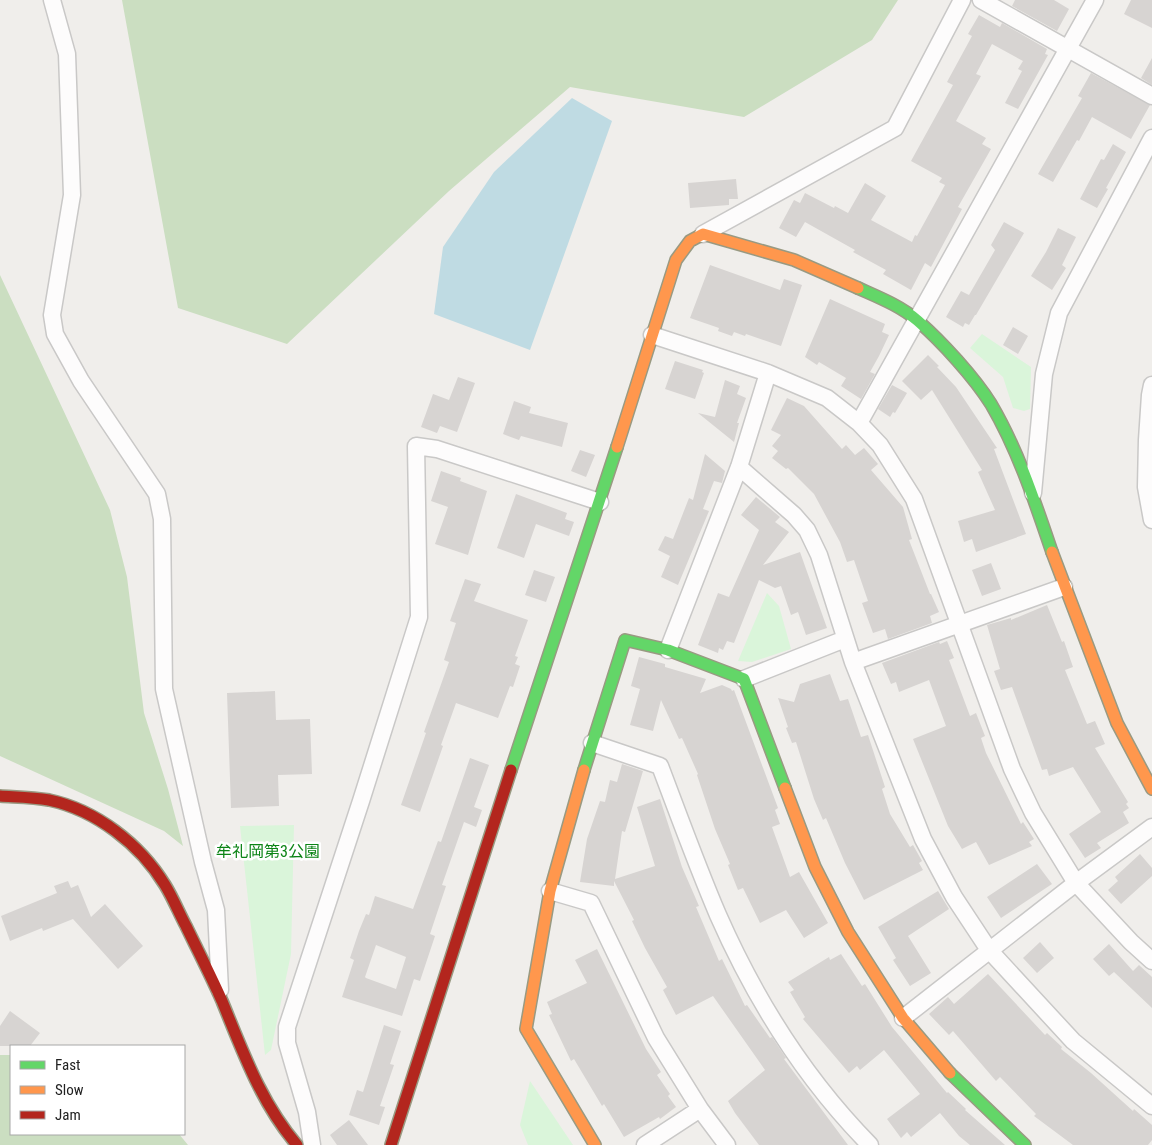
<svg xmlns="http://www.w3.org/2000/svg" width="1152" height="1145" viewBox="0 0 1152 1145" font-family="'Roboto Condensed','Noto Sans JP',sans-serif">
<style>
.forest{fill:#cbdec1}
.park{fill:#daf5da}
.water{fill:#bfdbe3}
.building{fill:#d7d4d2;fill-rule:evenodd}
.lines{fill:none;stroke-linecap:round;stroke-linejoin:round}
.street-casing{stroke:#c9c8c7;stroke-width:19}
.fast-casing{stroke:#999a82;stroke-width:14}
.slow-casing{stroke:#999a82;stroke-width:14}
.jam-casing{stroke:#999a82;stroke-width:14}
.street{stroke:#fdfcfc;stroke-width:16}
.fast{stroke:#63d668;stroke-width:11}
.slow{stroke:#ff974d;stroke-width:11}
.jam{stroke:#b3261e;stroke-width:11}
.labels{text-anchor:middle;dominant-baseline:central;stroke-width:5;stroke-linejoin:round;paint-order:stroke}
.park-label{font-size:16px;fill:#0c8416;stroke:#fff}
</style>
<rect width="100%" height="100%" fill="#f0eeeb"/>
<!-- forest -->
<path class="forest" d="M 122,0 L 898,0 L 872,40 L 744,117 L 570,87 L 449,191 L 287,344 L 178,308 Z
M 0,275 L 110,510 L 127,577 L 144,713 L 168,789 L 183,846 L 164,831 L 0,756 Z
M 0,1055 L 11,1055 L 11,1134 L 179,1134 L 188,1145 L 0,1145 Z"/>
<!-- park -->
<path class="park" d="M 982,334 L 1031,367 L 1030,409 L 1024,411 L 1013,408 L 1003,377 L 970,348 Z
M 767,593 L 779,606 L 791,649 L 752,662 L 738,661 Z
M 294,825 L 291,954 L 271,1050 L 265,1055 L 240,826 Z
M 530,1081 L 573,1145 L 528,1145 L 520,1125 Z"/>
<!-- water -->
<path class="water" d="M 572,98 L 612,121 L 530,350 L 434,314 L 443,247 L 494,172 Z"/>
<!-- building -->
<path class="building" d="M 1015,0 L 1054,0 L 1069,9 L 1057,31 L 1012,6 Z
M 1131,0 L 1152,0 L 1152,28 L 1124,14 Z
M 979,15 L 1000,27 L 1002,23 L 1047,49 L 1045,54 L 1048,55 L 1018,109 L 1005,103 L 1022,71 L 1018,69 L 1023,61 L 992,44 L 976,74 L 981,76 L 956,121 L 986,138 L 982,144 L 991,149 L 958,207 L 962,209 L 931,267 L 925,263 L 911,290 L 883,274 L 886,270 L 853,252 L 855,250 L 805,222 L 796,237 L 779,228 L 794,200 L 800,203 L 805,193 L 834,208 L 835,206 L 848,213 L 865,183 L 886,196 L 871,220 L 912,242 L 915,235 L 917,236 L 945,185 L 939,182 L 942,178 L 911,161 L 953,85 L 947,82 L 972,36 L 968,34 Z
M 1152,58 L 1152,85 L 1141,78 Z
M 1091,73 L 1150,105 L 1131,139 L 1092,117 L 1079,141 L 1077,140 L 1053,182 L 1038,174 L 1082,98 L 1078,96 Z
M 1113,144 L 1126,152 L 1106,188 L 1108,189 L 1097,208 L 1080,199 L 1101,159 L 1104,160 Z
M 736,179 L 738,199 L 729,199 L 729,205 L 690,208 L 688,183 Z
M 1004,222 L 1024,233 L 976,315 L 975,315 L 969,325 L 965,323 L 963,327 L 946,317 L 961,291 L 969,295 L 995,250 L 991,245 Z
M 1058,228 L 1076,237 L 1062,265 L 1066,268 L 1052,290 L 1031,276 L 1046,252 Z
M 710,265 L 780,290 L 784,279 L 802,285 L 781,346 L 746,334 L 745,336 L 734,332 L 732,336 L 718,331 L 719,328 L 690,318 Z
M 830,299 L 885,324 L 882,332 L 889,335 L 879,356 L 870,372 L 875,374 L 861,399 L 841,386 L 846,378 L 819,362 L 817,365 L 805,357 Z
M 1013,327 L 1028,336 L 1018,354 L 1003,345 Z
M 928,355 L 939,366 L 937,367 L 956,387 L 997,448 L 994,449 L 1026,534 L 976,552 L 972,539 L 964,542 L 958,521 L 995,510 L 978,472 L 982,470 L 932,390 L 921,400 L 902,381 Z
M 675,361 L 703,370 L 702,372 L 704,373 L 695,399 L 665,389 Z
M 458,377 L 475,383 L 457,432 L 440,426 L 437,433 L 421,427 L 433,394 L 449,400 Z
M 725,380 L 740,386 L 737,394 L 746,398 L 737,423 L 739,423 L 734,442 L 698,413 L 715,417 Z
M 892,385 L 907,393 L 895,413 L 893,412 L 890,417 L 878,409 Z
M 787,398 L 804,406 L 842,449 L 846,445 L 855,455 L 864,448 L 878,464 L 871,470 L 903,507 L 912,539 L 909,540 L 930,594 L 931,594 L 939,612 L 930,616 L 932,623 L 888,639 L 885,629 L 873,633 L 862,603 L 868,601 L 854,560 L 847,562 L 840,542 L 814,494 L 788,468 L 786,469 L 772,458 L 778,451 L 772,446 L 781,435 L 771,430 Z
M 514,401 L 531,407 L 529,413 L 568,423 L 562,447 L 521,436 L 519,440 L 503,434 Z
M 580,450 L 595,455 L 586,477 L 571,471 Z
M 705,454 L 725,471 L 722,483 L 714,481 L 703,509 L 709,511 L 678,585 L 661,577 L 670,556 L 658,550 L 665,536 L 673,539 L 689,498 L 693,500 Z
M 441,471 L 461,478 L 460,481 L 487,491 L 468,555 L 435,544 L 448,507 L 431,501 Z
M 516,494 L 567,513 L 565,519 L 574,522 L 569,536 L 536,524 L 524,558 L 497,548 Z
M 756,497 L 780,517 L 775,522 L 789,532 L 763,565 L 800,552 L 827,628 L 806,635 L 798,612 L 791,615 L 781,586 L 775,588 L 759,580 L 734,643 L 727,641 L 723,650 L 719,648 L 718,653 L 698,645 L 718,593 L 729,597 L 759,530 L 741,515 Z
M 991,563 L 1001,589 L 982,596 L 972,570 Z
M 534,570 L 555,577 L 546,602 L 525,595 Z
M 465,579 L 481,584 L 474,601 L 528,620 L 515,656 L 518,657 L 515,664 L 520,666 L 513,687 L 510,686 L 498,718 L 456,703 L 441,745 L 443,746 L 420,812 L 401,805 L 426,733 L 424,732 L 449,662 L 444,660 L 456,623 L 450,621 Z
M 1047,605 L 1062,642 L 1064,641 L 1073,667 L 1065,670 L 1087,724 L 1095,721 L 1105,744 L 1095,748 L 1128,802 L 1126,804 L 1129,808 L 1123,812 L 1129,823 L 1097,843 L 1101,848 L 1085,858 L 1069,834 L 1101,812 L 1073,767 L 1049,776 L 1047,769 L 1042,770 L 1012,687 L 1001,690 L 994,671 L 1000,669 L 987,625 L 1011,618 L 1011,620 Z
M 947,641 L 954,658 L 949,660 L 970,716 L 976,713 L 985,736 L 981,738 L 986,753 L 1021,824 L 1023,822 L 1034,839 L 1029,842 L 1032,846 L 989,865 L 976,842 L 962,849 L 948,826 L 913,739 L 946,726 L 929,680 L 899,692 L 896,682 L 891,684 L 882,663 L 939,642 L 940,644 Z
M 639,657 L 665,664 L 665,667 L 706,679 L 700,693 L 722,685 L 731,689 L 732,691 L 734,690 L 778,808 L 775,810 L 780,824 L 772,827 L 790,877 L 799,872 L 828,923 L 804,938 L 786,910 L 760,923 L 743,888 L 738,890 L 728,865 L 730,864 L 715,829 L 697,775 L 698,774 L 682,738 L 679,739 L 661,700 L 653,731 L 630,725 L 640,689 L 631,686 Z
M 830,674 L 840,701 L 848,699 L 861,737 L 868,735 L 885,787 L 882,789 L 890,814 L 910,847 L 913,845 L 922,861 L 919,863 L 923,870 L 864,900 L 845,863 L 826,818 L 823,820 L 814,799 L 796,742 L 792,743 L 786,728 L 788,727 L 778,698 L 794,702 L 800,684 Z
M 275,691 L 276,720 L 310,719 L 312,774 L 278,775 L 279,806 L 231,808 L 227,693 Z
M 470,758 L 489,765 L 474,807 L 482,810 L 476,827 L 464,822 L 442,885 L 446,886 L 430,934 L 435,936 L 420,981 L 414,979 L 402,1016 L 342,997 L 354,960 L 350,958 L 359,931 L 366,914 L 369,915 L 375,896 L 413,909 L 438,841 L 441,842 ZM 376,945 L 406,957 L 396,989 L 366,978 L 365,977 Z
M 622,764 L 643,771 L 625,832 L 622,831 L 615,879 L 655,866 L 637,807 L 660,799 L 682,867 L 699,906 L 696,907 L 719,961 L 722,959 L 745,1006 L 747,1005 L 770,1038 L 772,1037 L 786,1058 L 784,1059 L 848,1145 L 759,1145 L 735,1113 L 728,1101 L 765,1070 L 713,996 L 676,1015 L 663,990 L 667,987 L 645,948 L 632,921 L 634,920 L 614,881 L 614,886 L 580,882 L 587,839 L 600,801 L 605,802 L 610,780 L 617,782 Z
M 1140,854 L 1152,868 L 1152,876 L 1121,904 L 1108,890 L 1118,881 L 1115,877 Z
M 1037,864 L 1052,884 L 1001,918 L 987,897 Z
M 68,881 L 71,888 L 78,885 L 91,917 L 105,904 L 143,946 L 118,969 L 73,919 L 43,931 L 42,928 L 10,941 L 1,916 L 57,893 L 54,886 Z
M 938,891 L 949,909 L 908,936 L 931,973 L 910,986 L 893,960 L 896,958 L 878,927 Z
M 1040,942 L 1054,958 L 1037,973 L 1023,958 Z
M 1109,944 L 1133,971 L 1139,965 L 1152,977 L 1152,1008 L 1114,972 L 1109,976 L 1093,959 Z
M 597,949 L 646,1049 L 661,1072 L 657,1075 L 670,1094 L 668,1096 L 676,1107 L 660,1119 L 659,1117 L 624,1137 L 604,1104 L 602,1106 L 574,1059 L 571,1061 L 549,1015 L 552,1014 L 547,1002 L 587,983 L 575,960 Z
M 841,954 L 862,986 L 865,984 L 892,1027 L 947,1093 L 948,1092 L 966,1109 L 965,1110 L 1005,1145 L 970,1145 L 959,1136 L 940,1113 L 911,1137 L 907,1132 L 901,1138 L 887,1119 L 920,1094 L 884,1050 L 860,1070 L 857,1066 L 849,1073 L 803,1019 L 805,1017 L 790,992 L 794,990 L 788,982 L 829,957 L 830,960 Z
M 988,974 L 1045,1035 L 1047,1033 L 1062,1047 L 1061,1049 L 1091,1073 L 1133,1111 L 1134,1109 L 1152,1125 L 1152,1140 L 1148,1145 L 1073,1145 L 1034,1116 L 1036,1114 L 1000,1077 L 996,1081 L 953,1031 L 949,1035 L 929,1014 L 948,997 L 954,1004 Z
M 10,1011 L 40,1033 L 30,1046 L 0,1046 L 0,1026 Z
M 384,1025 L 401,1031 L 390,1064 L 394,1065 L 380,1106 L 385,1107 L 379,1125 L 349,1115 L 357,1090 L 363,1092 Z
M 349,1120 L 368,1145 L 337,1145 L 330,1135 Z"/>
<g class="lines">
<!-- street casing -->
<g class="street-casing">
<path id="street" d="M 52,0 L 67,54 L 72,195 L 52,315 L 55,334 L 81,381 L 157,494 L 162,519 L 164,689 L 203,862 L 216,910 L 220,990
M 981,0 L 1152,96
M 703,234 L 895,128 L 962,0
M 652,335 L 768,373
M 1152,385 L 1150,395 L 1147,440 L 1146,487 L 1152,520
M 859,423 L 1095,0
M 739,467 L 794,515 L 807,530 L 819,555 L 853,662 L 923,839 L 954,897 L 989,950 L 1073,1041 L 1152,1106
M 1033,493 L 1044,374 L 1059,313 L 1152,138
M 668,650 L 739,467 L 768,373 L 827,398 L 859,423 L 880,445 L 914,499 L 1012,769 L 1033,813 L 1076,883 L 1131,942 L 1152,961
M 853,662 L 1064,587
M 744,679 L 845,639
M 592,743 L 660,766 C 679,816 697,866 718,915 C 755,999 805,1079 870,1145
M 550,891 L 591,903 L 656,1038 L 700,1109 L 727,1145
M 903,1018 L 1076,883 L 1152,827
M 312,1145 L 307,1112 L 287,1043 L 287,1027 L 361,801 L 419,617 L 416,446 L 437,449 L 600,502
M 645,1145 L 700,1109"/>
</g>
<!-- fast casing -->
<g class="fast-casing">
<path id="fast" d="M 858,288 C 878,297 901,306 918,321 C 942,342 974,377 991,404 C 1018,450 1035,502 1052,552
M 511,770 L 617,447
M 584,770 L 625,640 L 668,650 L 744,679 L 785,788
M 950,1073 L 1025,1145"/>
</g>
<!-- slow casing -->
<g class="slow-casing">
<path id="slow" d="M 617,447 L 676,260 L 690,241 L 703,234 L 794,260 L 858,288
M 1052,552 L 1117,723 L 1152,789
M 584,770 L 550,891 L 526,1029 L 595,1145
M 785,788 L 815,867 L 848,932 L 903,1018 L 950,1073"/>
</g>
<!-- jam casing -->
<g class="jam-casing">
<path id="jam" d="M 0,796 C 16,797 33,797 49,800 C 96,810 140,844 165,885 C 173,898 179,913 186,926 C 198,951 211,976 222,1001 C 243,1052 261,1103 297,1145
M 391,1145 L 511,770"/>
</g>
<!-- street -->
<use href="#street" class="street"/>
<!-- fast -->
<use href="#fast" class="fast"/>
<!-- slow -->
<use href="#slow" class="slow"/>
<!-- jam -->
<use href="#jam" class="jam"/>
</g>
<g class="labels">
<!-- park labels -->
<g class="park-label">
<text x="268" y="851">牟礼岡第3公園</text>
</g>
</g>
<!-- legend -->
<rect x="10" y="1045" width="175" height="90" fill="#ffffff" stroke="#a7a7a7"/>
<rect x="20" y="1061" width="25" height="8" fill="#63d668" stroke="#a7a7a7"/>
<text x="55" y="1070" font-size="15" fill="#222222">Fast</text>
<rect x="20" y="1086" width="25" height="8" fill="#ff974d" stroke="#a7a7a7"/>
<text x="55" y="1095" font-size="15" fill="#222222">Slow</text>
<rect x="20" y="1111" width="25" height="8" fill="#b3261e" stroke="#a7a7a7"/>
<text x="55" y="1120" font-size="15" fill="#222222">Jam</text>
</svg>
